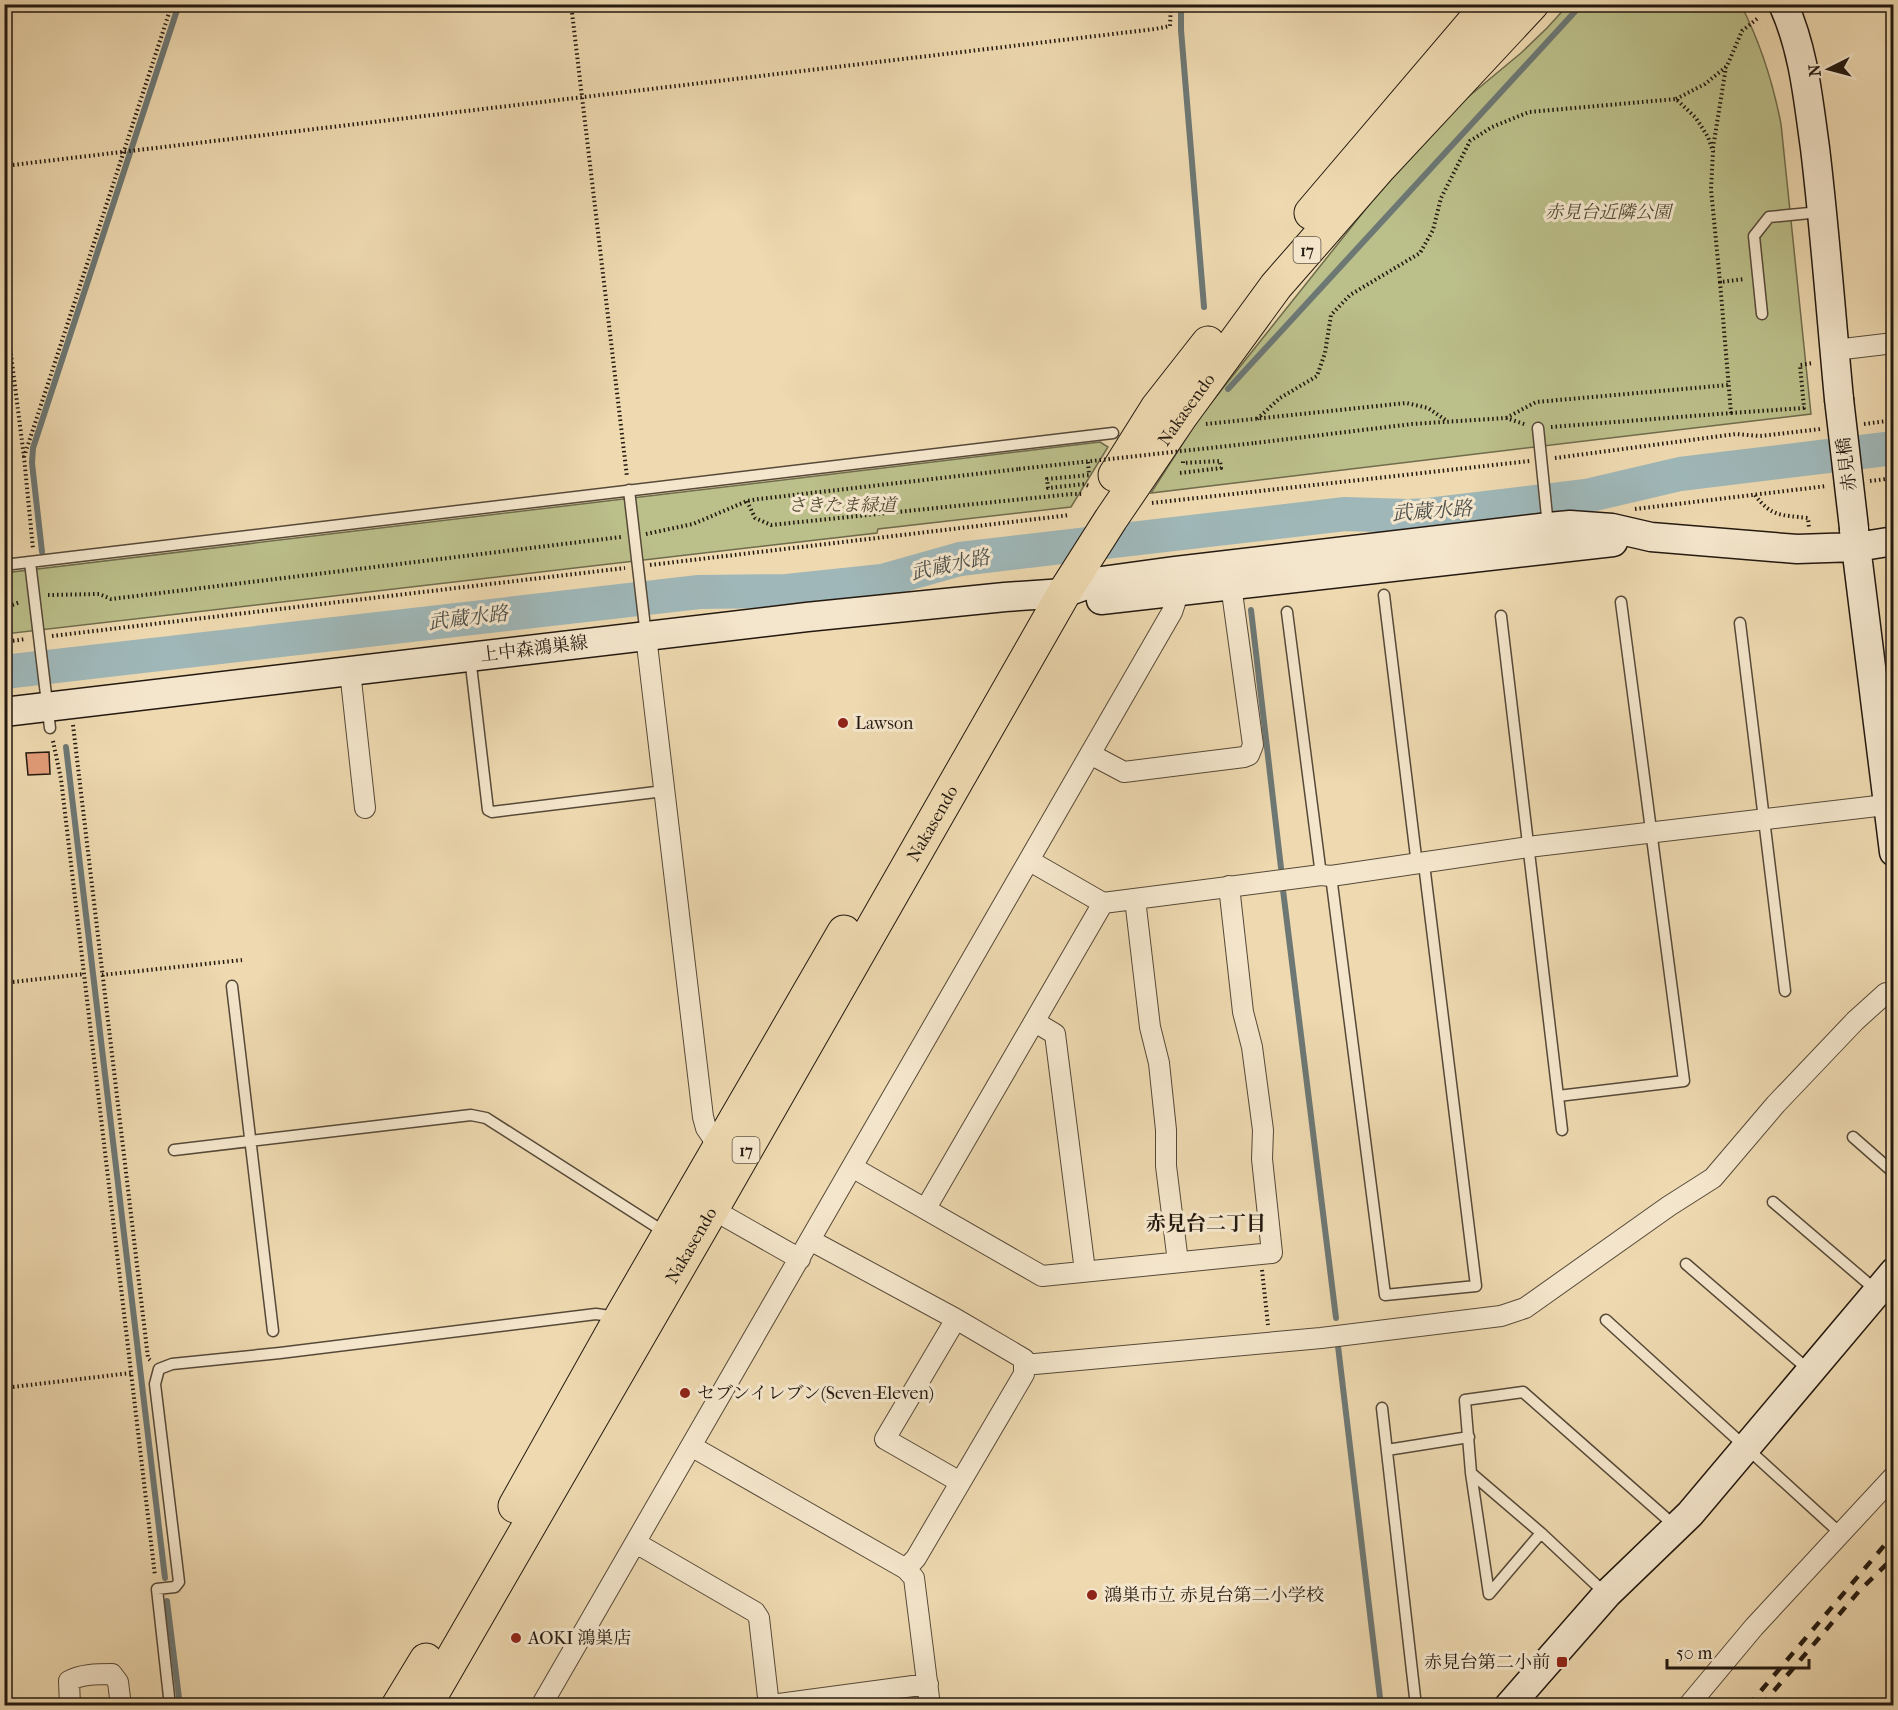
<svg xmlns="http://www.w3.org/2000/svg" width="1898" height="1710" viewBox="0 0 1898 1710" font-family="'IM FELL French Canon','Noto Serif JP',serif">
<style>
.green{fill:#bbbf8a;stroke:#6f6c4d;stroke-width:1.5}
.lines{fill:none;stroke-linecap:round;stroke-linejoin:round}
.stream{stroke:#6d7875;stroke-width:6}
.river{stroke:#9fb7b8;stroke-width:34}
.building{fill:#e39e7a;stroke:#231910;stroke-width:1.5}
.lane-casing{stroke:#564938;stroke-width:13}
.street-casing{stroke:#564938;stroke-width:22}
.secondary-casing{stroke:#231910;stroke-width:31}
.highway-casing{stroke:#231910;stroke-width:35}
.path{stroke:#231910;stroke-width:4;stroke-dasharray:1.5 3;stroke-linecap:butt}
.lane{stroke:#f4e6cc;stroke-width:10}
.street{stroke:#f4e6cc;stroke-width:20}
.secondary{stroke:#f4e6cc;stroke-width:28}
.highway{stroke:#eed9b0;stroke-width:33}
.rail{stroke:#231910;stroke-width:4.5;stroke-dasharray:10 10;stroke-linecap:butt}
.secondary-bridge-casing{stroke:#231910;stroke-width:31;stroke-linecap:butt}
.path-bridge{stroke:#231910;stroke-width:4;stroke-dasharray:1.5 3;stroke-linecap:butt}
.secondary-bridge{stroke:#f4e6cc;stroke-width:28}
.poi-dot{fill:#8f2418;stroke:#f4e6cc;stroke-width:2}
.labels{text-anchor:middle;dominant-baseline:central;stroke-width:6;stroke-linejoin:round;paint-order:stroke}
.shield{fill:#f4e6cc;stroke:#625648;stroke-width:1.5}
.shield-label{font-size:16px;font-weight:bold;fill:#231910}
.park-label{font-size:18px;font-style:italic;fill:#514b35;stroke:#f4e6cc}
.street-label{font-size:18px;fill:#231910;stroke:#f4e6cc}
.poi-label{font-size:18px;fill:#231910;stroke:#f4e6cc;text-anchor:start}
.water-label{font-size:20px;font-style:italic;fill:#4e504b;stroke:#f4e6cc}
.neighbourhood-label{font-size:20px;font-weight:bold;fill:#231910;stroke:#f4e6cc}
</style>
<rect width="100%" height="100%" fill="#eed9b0"/>
<filter id="stains"><feTurbulence type="fractalNoise" baseFrequency=".00333" numOctaves="4"/><feColorMatrix values="0 0 0 0 .2 0 0 0 0 .09 0 0 0 0 .02 0 0 0 .5 -.17"/></filter>
<radialGradient id="worn" r=".72"><stop offset=".6" stop-color="#630" stop-opacity="0"/><stop offset="1" stop-color="#630" stop-opacity=".3"/></radialGradient>
<!-- green -->
<path class="green" d="M 1568,5 L 1741,5 C 1760,42 1773,83 1781,124 L 1811,414 L 1151,493 L 1199,418 L 1404,161 L 1456,107 L 1521,53 L 1547,28 Z
M 1100,442 L 1108,447 L 1071,507 L 878,529 L 877,533 L 5,634 L 4,573 Z"/>
<g class="lines">
<!-- stream -->
<path class="stream" d="M 1181,4 L 1181,30 L 1204,307
M 1228,389 L 1582,4
M 42,552 L 32,463 L 33,448 L 179,4
M 1251,610 L 1281,868
M 66,747 L 165,1578
M 1283,890 L 1336,1318
M 1338,1346 L 1381,1706
M 167,1601 L 180,1706"/>
<!-- river -->
<path class="river" d="M 4,672 L 699,592 L 787,591 L 882,581 L 960,559 L 1345,514 L 1409,516 L 1428,515 L 1586,496 L 1680,474 L 1894,448"/>
</g>
<!-- building -->
<path class="building" d="M 49,752 L 50,774 L 28,775 L 26,753 Z"/>
<g class="lines">
<!-- lane casing -->
<g class="lane-casing">
<path id="lane" d="M 1762,314 L 1754,236 L 1769,217 L 1820,212
M 1538,428 L 1548,526
M 629,490 L 646,636
M 30,562 L 50,728
M 4,565 L 1113,433
M 1384,595 L 1417,865
M 1287,612 L 1321,875
M 1501,616 L 1562,1130
M 1740,623 L 1785,991
M 470,657 L 488,810 L 492,812 L 664,791
M 1331,876 L 1385,1295 L 1476,1286 L 1424,864
M 232,986 L 273,1331
M 1558,1096 L 1684,1081 L 1621,602
M 1853,1137 L 1894,1173
M 174,1150 L 471,1115 L 486,1118 L 666,1233
M 1773,1202 L 1877,1291
M 1686,1264 L 1810,1371
M 1606,1320 L 1840,1533
M 1382,1408 L 1416,1706
M 1387,1450 L 1469,1437
M 1471,1473 L 1541,1533 L 1606,1594
M 1541,1533 L 1489,1594 L 1471,1473 L 1465,1400 L 1523,1392 L 1675,1526
M 170,1706 L 157,1589 L 175,1587 L 179,1582 L 155,1384 L 159,1369 L 172,1364 L 280,1353 L 596,1314 L 617,1317"/>
</g>
<!-- street casing -->
<g class="street-casing">
<path id="street" d="M 1835,350 L 1894,343
M 646,636 L 703,1117 L 706,1128 L 719,1147
M 350,671 L 365,808
M 1090,754 L 1124,772 L 1244,757 L 1249,755 L 1253,745 L 1231,585
M 1030,861 L 1103,903 L 1321,875 L 1331,876 L 1528,847 L 1894,804
M 1135,899 L 1150,1027 L 1159,1063 L 1166,1130 L 1166,1166 L 1178,1262
M 1035,1022 L 1055,1034 L 1085,1271
M 852,1167 L 1042,1276 L 1272,1253 L 1262,1159 L 1263,1130 L 1252,1047 L 1243,1012 L 1229,886
M 926,1208 L 1103,903
M 712,1209 L 800,1259
M 810,1240 L 956,1319 L 1024,1359 L 1024,1374 L 916,1558 L 906,1569
M 956,1319 L 885,1439 L 960,1482
M 1024,1365 L 1321,1338 L 1501,1316 L 1525,1308 L 1669,1206 L 1713,1178 L 1776,1104 L 1855,1021 L 1886,993
M 691,1446 L 906,1569 L 914,1578 L 930,1706
M 636,1543 L 755,1612 L 759,1618 L 769,1706
M 70,1706 L 69,1681 C 81,1674 98,1674 112,1674 L 118,1682 L 121,1706
M 541,1706 L 1172,612 L 1175,603 L 1175,579
M 764,1706 L 928,1684
M 1688,1706 L 1754,1627 L 1894,1476"/>
</g>
<!-- secondary casing -->
<g class="secondary-casing">
<path id="secondary" d="M 1783,4 C 1804,50 1808,99 1815,148 C 1825,231 1831,315 1839,399
M 1854,530 L 1894,852
M 1101,600 L 1613,542
M 4,712 L 807,617 L 1005,597 L 1064,593 L 1094,582 L 1174,571 L 1549,527 L 1570,525 L 1612,528 L 1651,537 L 1797,549 L 1857,547 L 1894,541
M 1509,1706 L 1607,1594 L 1690,1514 L 1894,1272"/>
</g>
<!-- highway casing -->
<g class="highway-casing">
<g id="highway">
<path d="M 1311,213 L 1489,4"/>
<path d="M 1115,475 L 1157,408 L 1208,343"/>
<path d="M 515,1506 L 621,1317 L 844,932"/>
<path d="M 398,1706 L 426,1660"/>
<path id="s1" d="M 425,1706 L 712,1209 L 1064,593 L 1111,519 L 1181,416 L 1276,286 L 1380,167 L 1532,4"/>
</g>
</g>
<!-- path -->
<path class="path" d="M 571,4 L 627,477
M 1676,99 L 1705,84 L 1727,66 L 1742,31 L 1758,18
M 1713,148 L 1726,67
M 4,166 L 1155,29 L 1170,26 L 1171,4
M 4,300 L 24,457 L 33,549
M 1731,413 L 1804,408 L 1800,365 L 1813,363
M 1506,418 L 1536,402 L 1728,385
M 1257,419 L 1280,398 L 1317,376 L 1325,353 L 1331,315 L 1350,295 L 1420,253 L 1433,230 L 1441,198 L 1470,141 L 1492,127 L 1529,112 L 1676,99 L 1696,118 L 1708,137 L 1713,151 L 1711,189 L 1720,282
M 1206,424 L 1406,403 L 1428,408 L 1447,421
M 1864,424 L 1894,420
M 1551,427 L 1731,413 L 1720,282 L 1745,279
M 1255,443 L 1412,424 L 1506,418 L 1527,425
M 24,457 L 172,4
M 1555,458 L 1736,434 L 1760,436 L 1821,429
M 1088,462 L 1089,475 L 1047,479 L 1048,488 L 1084,484 L 1089,486
M 1180,473 L 1221,468 L 1220,461 L 1183,463 L 1183,459
M 1870,481 L 1894,478
M 1755,495 C 1771,517 1782,515 1808,518 L 1809,528
M 747,501 L 755,518 L 771,525 L 1072,494 L 1083,494
M 1152,503 L 1530,461
M 1635,509 L 1827,486
M 646,534 L 693,524 L 747,501 L 759,499 L 1019,469
M 650,565 L 1070,515
M 48,595 L 99,594 L 111,599 L 621,537
M 4,608 L 20,602
M 52,636 L 625,568
M 4,642 L 26,639
M 73,725 L 148,1358 L 150,1360
M 53,741 L 61,779 L 155,1576
M 102,975 L 242,960
M 4,983 L 84,974
M 1262,1270 L 1268,1325
M 4,1388 L 131,1373"/>
<!-- lane -->
<use href="#lane" class="lane"/>
<!-- street -->
<use href="#street" class="street"/>
<!-- secondary -->
<use href="#secondary" class="secondary"/>
<!-- highway -->
<use href="#highway" class="highway"/>
<!-- rail -->
<path class="rail" d="M 1748,1706 L 1894,1534
M 1761,1706 L 1860,1590 L 1894,1557"/>
<!-- secondary-bridge casing -->
<g class="secondary-bridge-casing">
<path id="secondary-bridge" d="M 1839,399 L 1854,528"/>
</g>
<!-- path-bridge -->
<path class="path-bridge" d="M 1019,469 L 1255,443"/>
<!-- secondary-bridge -->
<use href="#secondary-bridge" class="secondary-bridge"/>
</g>
<!-- markers -->
<g class="poi-dot">
<circle cx="843" cy="723" r="6"/>
<circle cx="685" cy="1393" r="6"/>
<circle cx="1092" cy="1595" r="6"/>
<circle cx="516" cy="1638" r="6"/>
<rect x="1556" y="1656" width="12" height="12" rx="3"/>
</g>
<g class="labels">
<!-- shield labels -->
<g class="shield">
<rect x="1293.5" y="237" width="27" height="26" rx="4.5"/>
<rect x="732.5" y="1137" width="27" height="26" rx="4.5"/>
</g>
<g class="shield-label">
<text x="1307" y="250">17</text>
<text x="746" y="1150">17</text>
</g>
<!-- park labels -->
<g class="park-label">
<text x="1608" y="212">赤見台近隣公園</text>
<text x="842" y="505">さきたま緑道</text>
</g>
<!-- street labels -->
<g class="street-label">
<text stroke="none"><textPath href="#s1" startOffset="1504">Nakasendo</textPath></text>
<text transform="translate(1847 464) rotate(-97)">赤見橋</text>
<text transform="translate(534 649) rotate(-7)">上中森鴻巣線</text>
<text stroke="none"><textPath href="#s1" startOffset="1018">Nakasendo</textPath></text>
<text stroke="none"><textPath href="#s1" startOffset="532">Nakasendo</textPath></text>
</g>
<!-- poi labels -->
<g class="poi-label">
<text x="855" y="723">Lawson</text>
<text x="697" y="1393">セブンイレブン(Seven-Eleven)</text>
<text x="1104" y="1595">鴻巣市立 赤見台第二小学校</text>
<text x="528" y="1638">AOKI 鴻巣店</text>
<text x="1550" y="1662" text-anchor="end">赤見台第二小前</text>
</g>
<!-- water labels -->
<g class="water-label">
<text transform="translate(1432 511) rotate(-4)">武蔵水路</text>
<text transform="translate(950 565) rotate(-12)">武蔵水路</text>
<text transform="translate(468 618) rotate(-7)">武蔵水路</text>
</g>
<!-- neighbourhood labels -->
<g class="neighbourhood-label">
<text x="1206" y="1223">赤見台二丁目</text>
</g>
</g>
<!-- margin -->
<rect width="1898" height="1710" fill="none" stroke="#eed9b0" stroke-width="24"/>
<rect x="6" y="6" width="1886" height="1698" fill="none" stroke="#231910" stroke-width="3"/>
<rect x="12" y="12" width="1874" height="1686" fill="none" stroke="#231910" stroke-width="1.5"/>
<!-- north arrow -->
<g transform="translate(1829 69) rotate(264)" stroke="#f4e6cc" stroke-width="4.5" paint-order="stroke">
<path d="M0-4.5L10 22L0 15L-10 22Z" fill="#231910"/>
<text y="-9" font-size="16" font-weight="bold" text-anchor="middle" fill="#231910">N</text>
</g>
<!-- scale -->
<path d="M1667 1659v9h142v-9" fill="none" stroke="#231910" stroke-width="3"/>
<text x="1676" y="1659" font-size="18" fill="#231910" stroke="#f4e6cc" stroke-width="4.5" paint-order="stroke">50 m</text>
<rect width="100%" height="100%" filter="url(#stains)"/>
<rect width="100%" height="100%" fill="url(#worn)"/>
</svg>
